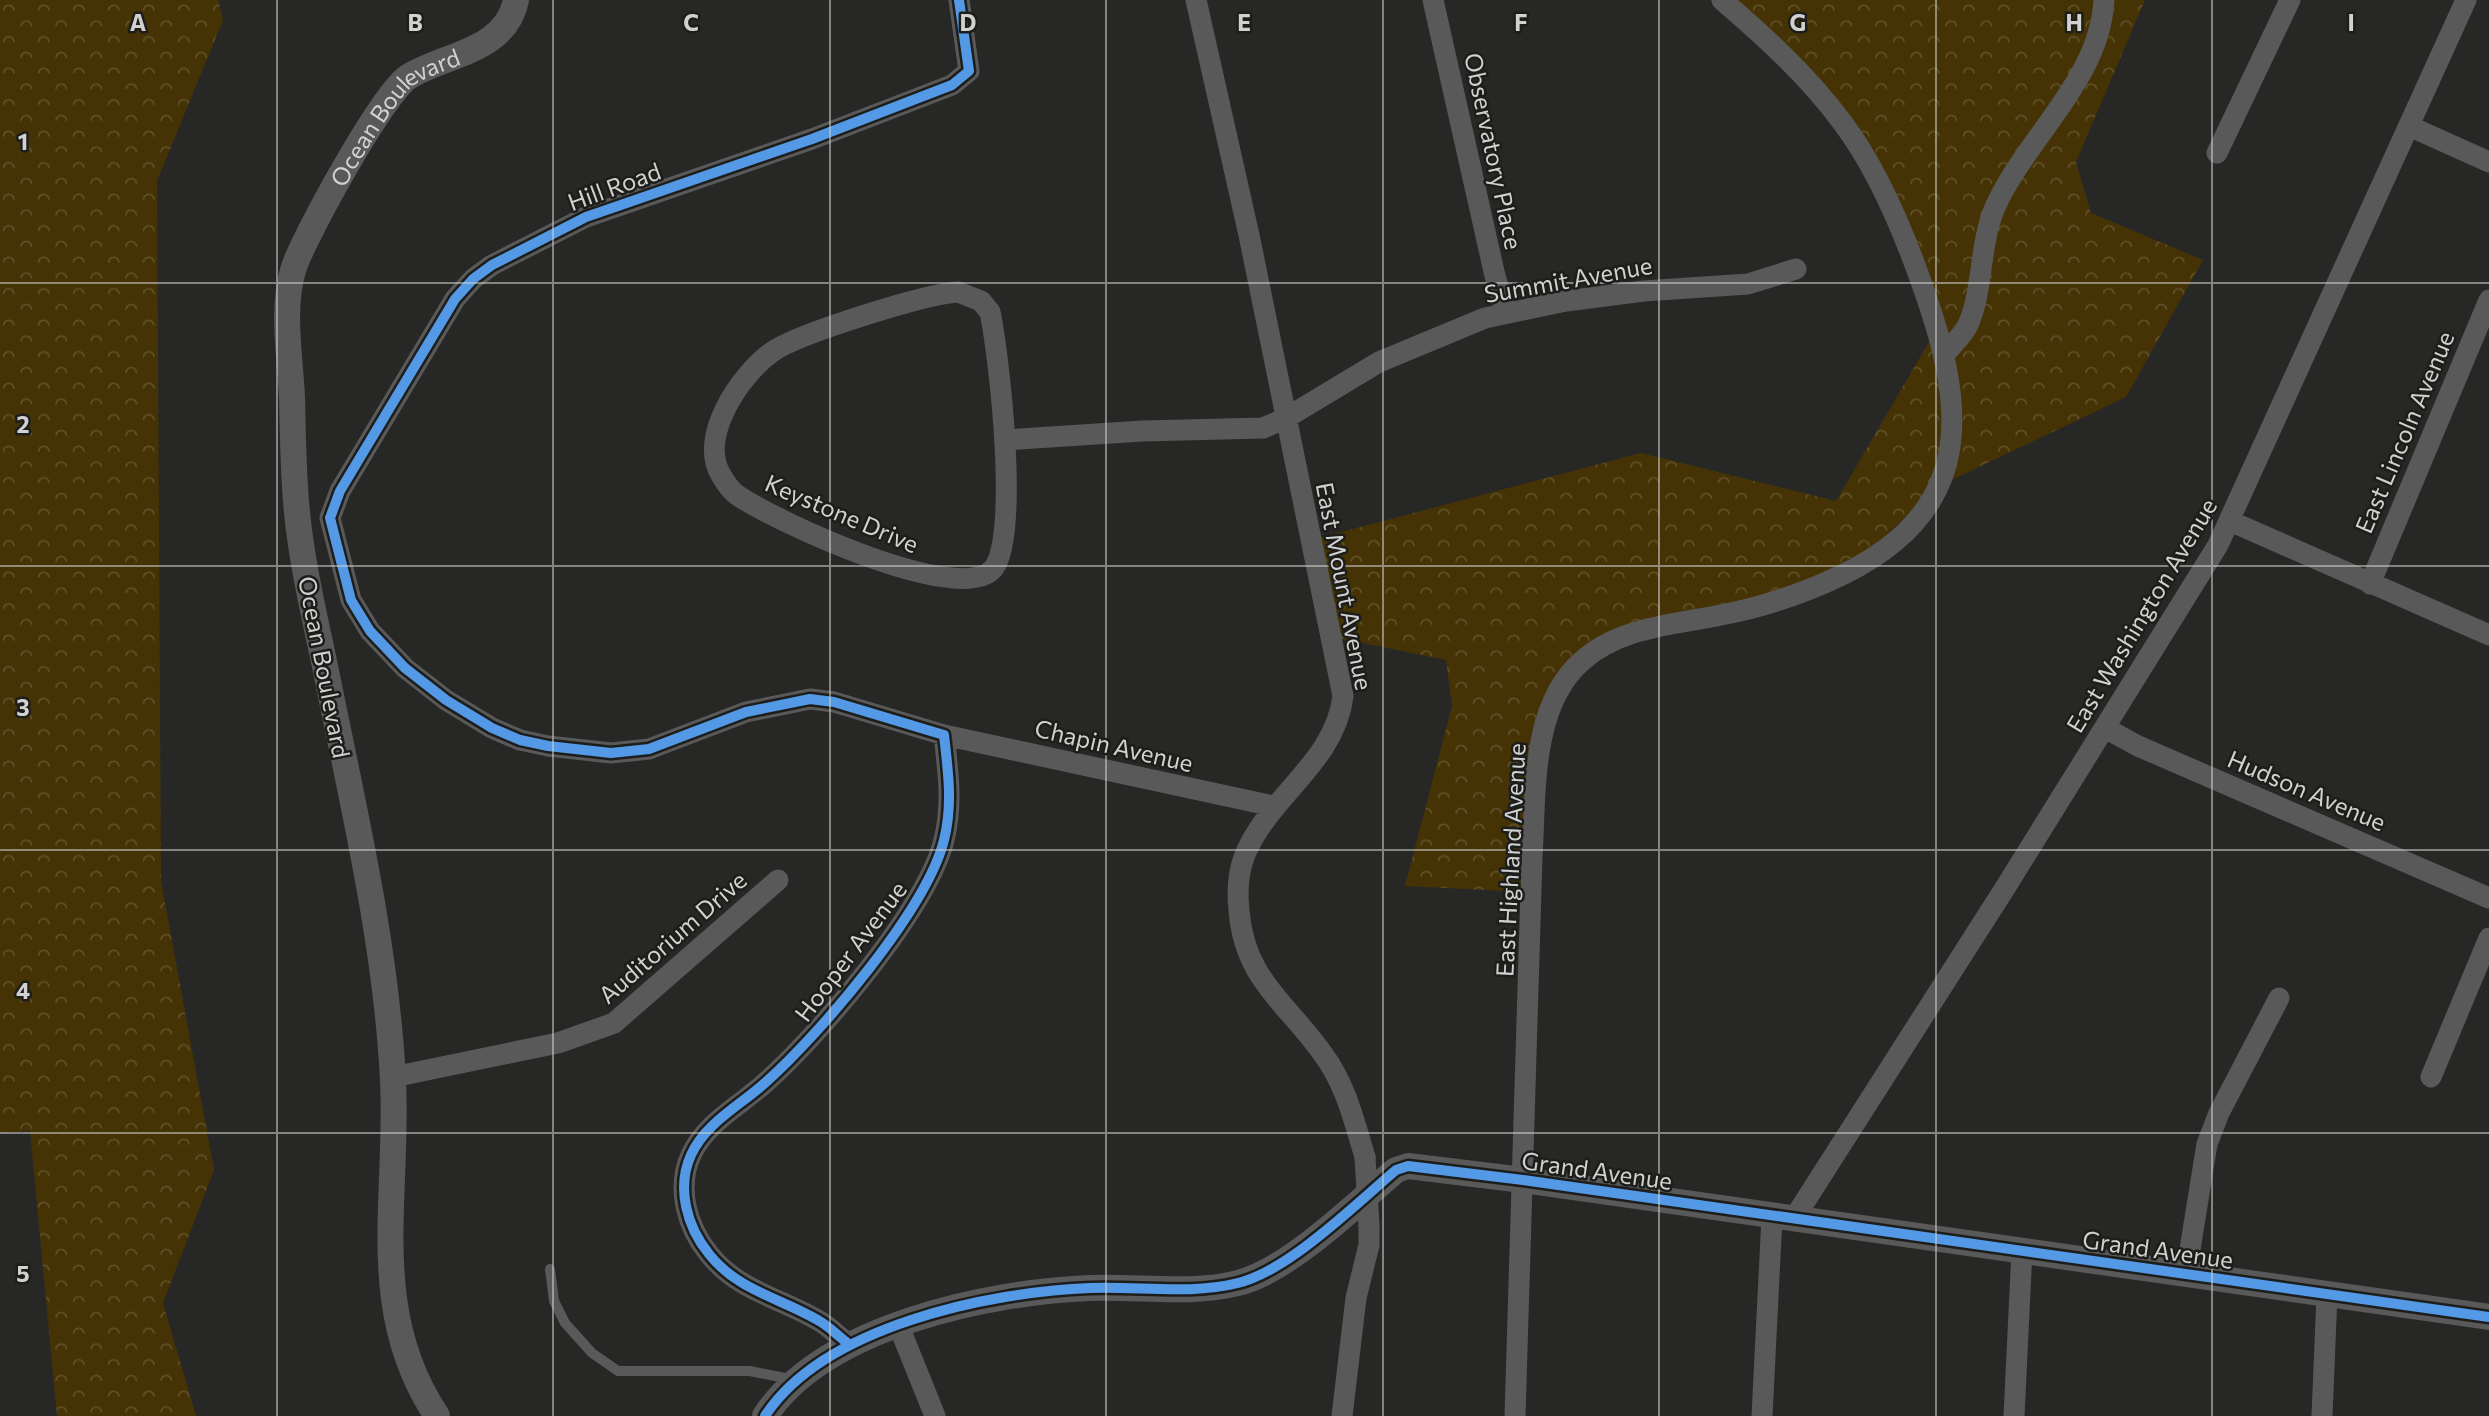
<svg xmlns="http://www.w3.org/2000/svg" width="2489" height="1416" viewBox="0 0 2489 1416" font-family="Commissioner,sans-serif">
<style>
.forest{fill:url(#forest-crowns)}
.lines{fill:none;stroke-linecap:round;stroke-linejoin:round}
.service{stroke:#595959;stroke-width:10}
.minor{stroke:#595959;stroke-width:21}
.tertiary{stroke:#595959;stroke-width:26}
.minor-bridge{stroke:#595959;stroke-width:21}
.cycleway-casing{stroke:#1d1e1b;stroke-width:15}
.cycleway{stroke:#5399e6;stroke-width:10}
.grid{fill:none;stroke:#d1d2d0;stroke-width:2;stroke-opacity:0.55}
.labels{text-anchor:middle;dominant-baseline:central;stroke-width:5;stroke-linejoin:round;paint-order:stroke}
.street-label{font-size:24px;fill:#d1d2d0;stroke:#1d1e1b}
.grid-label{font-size:23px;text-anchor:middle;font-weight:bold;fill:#d1d2d0;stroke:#1d1e1b;stroke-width:5;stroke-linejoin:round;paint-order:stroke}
</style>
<defs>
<pattern id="forest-crowns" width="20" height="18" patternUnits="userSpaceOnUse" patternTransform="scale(1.75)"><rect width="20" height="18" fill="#453305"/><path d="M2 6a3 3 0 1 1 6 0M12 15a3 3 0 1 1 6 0" fill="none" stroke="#5f5028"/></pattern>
</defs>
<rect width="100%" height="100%" fill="#272726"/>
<!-- forest -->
<path class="forest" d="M 0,0 L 218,0 L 223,20 L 157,181 L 161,881 L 214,1170 L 163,1303 L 196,1416 L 57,1416 L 30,1131 L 0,1133 Z
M 1710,0 L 2145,0 L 2076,162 L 2091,213 L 2203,260 L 2126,397 L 1939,486 L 1844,574 L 1587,658 L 1538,737 L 1528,892 L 1405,886 L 1452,706 L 1446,660 L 1338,638 L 1315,539 L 1641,453 L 1836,501 L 1943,318 L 1824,100 Z"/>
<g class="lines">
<!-- service -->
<path class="service" d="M 550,1269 L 554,1301 L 565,1323 L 592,1353 L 618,1371 L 750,1371 L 795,1380"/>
<!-- minor -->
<path class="minor" d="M 1196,0 L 1249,235 L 1343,696 C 1335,763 1268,796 1244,857 C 1238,874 1237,892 1239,910 C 1244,979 1286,1002 1323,1054 C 1346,1085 1354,1121 1365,1157
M 1433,0 L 1495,276 L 1506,313
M 2409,126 L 2489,162
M 2217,153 L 2290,0
M 958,292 L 981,301 L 990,312 C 999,355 1020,537 993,569 C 959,607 775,521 737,495 C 730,490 725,482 721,475 C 698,437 740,375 772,352 C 797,334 925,294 958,292 Z
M 1945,354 C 1952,345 1963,335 1968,325 C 1984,288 1979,242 1996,205 C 2028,136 2100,79 2104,0
M 1006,440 L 1142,431 L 1263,428 L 1286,418 L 1379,362 L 1485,318 L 1566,301 L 1644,291 L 1748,284 L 1796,269
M 2230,521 L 2489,635
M 2370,584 L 2489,300
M 2105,728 L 2138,746 L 2489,898
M 944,735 L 1273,806
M 393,1077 L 558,1043 L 614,1023 L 778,880
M 2431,1077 L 2489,938
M 1793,1220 L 2005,888 L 2218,545 L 2466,0
M 2186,1274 L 2207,1144 L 2219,1113 L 2279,998
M 898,1324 L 935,1416
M 850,1345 C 840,1338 831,1328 821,1322 C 782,1298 739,1292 709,1254 C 687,1227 676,1188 691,1155 C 705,1123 741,1105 766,1082 C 820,1034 927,909 944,840 C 953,804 948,771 944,735 L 834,702 L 810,699 L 746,712 L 649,749 L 611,753 L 548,746 L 520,740 L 492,728 L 446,700 L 405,668 L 370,631 L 351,600 L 330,518 L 340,491 L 455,299 L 473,279 L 492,265 L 586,217 L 812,139 L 952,85 L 969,71 L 959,0
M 1342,1416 L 1356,1298 L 1369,1245 L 1369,1226
M 1515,1416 L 1532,857 C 1536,795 1530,706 1582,661 C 1620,627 1673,625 1721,615 C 1763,607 1805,593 1844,574 C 1982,506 1964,399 1919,276 C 1900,223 1876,167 1842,122 C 1808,76 1765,37 1722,0
M 1762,1416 L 1772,1217
M 2014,1416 L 2022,1250
M 2322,1416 L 2327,1294"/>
<!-- tertiary -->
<g class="tertiary">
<path id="s1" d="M 437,1416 C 366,1310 399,1198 393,1080 C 386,942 353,806 326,671 C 315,618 302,565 297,512 C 293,474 293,435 292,397 C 290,356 281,307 294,267 C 306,233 382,95 408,77 C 444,54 506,52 516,0"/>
<path d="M 765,1416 C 824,1326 989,1292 1090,1288 C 1139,1286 1190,1295 1238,1283 C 1288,1271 1356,1204 1396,1170 L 1408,1166 L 1523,1180 L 2489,1317"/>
</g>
<!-- minor-bridge -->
<path class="minor-bridge" d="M 1365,1157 L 1369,1226"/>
<!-- cycleway casing -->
<g class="cycleway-casing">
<path id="cycleway" d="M 850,1345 C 840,1338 831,1328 821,1322 C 782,1298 739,1292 709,1254 C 687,1227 676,1188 691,1155 C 705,1123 741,1105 766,1082 C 820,1034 927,909 944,840 C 953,804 948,771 944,735 L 834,702 L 810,699 L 746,712 L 649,749 L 611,753 L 548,746 L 520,740 L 492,728 L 446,700 L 405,668 L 370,631 L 351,600 L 330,518 L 340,491 L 455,299 L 473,279 L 492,265 L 586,217 L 812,139 L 952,85 L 969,71 L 959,0
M 765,1416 C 824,1326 989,1292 1090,1288 C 1139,1286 1190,1295 1238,1283 C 1288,1271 1356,1204 1396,1170 L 1408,1166 L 1523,1180 L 2489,1317"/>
</g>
<!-- cycleway -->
<use href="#cycleway" class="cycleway"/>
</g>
<!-- grid -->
<path class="grid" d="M 277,0 L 277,1416M 553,0 L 553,1416M 830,0 L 830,1416M 1106,0 L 1106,1416M 1383,0 L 1383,1416M 1659,0 L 1659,1416M 1936,0 L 1936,1416M 2212,0 L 2212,1416M 0,283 L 2489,283M 0,566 L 2489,566M 0,850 L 2489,850M 0,1133 L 2489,1133"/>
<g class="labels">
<!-- street labels -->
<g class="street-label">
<text stroke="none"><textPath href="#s1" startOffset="1353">Ocean Boulevard</textPath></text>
<text transform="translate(1494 151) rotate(78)">Observatory Place</text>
<text transform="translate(614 186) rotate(-20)">Hill Road</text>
<text transform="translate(1568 279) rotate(-10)">Summit Avenue</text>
<text transform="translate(2404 432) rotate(-67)">East Lincoln Avenue</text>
<text transform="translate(842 513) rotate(23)">Keystone Drive</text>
<text transform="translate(1345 586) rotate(79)">East Mount Avenue</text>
<text transform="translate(2141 615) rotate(-59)">East Washington Avenue</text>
<text transform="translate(325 667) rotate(79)">Ocean Boulevard</text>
<text transform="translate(1114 745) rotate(13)">Chapin Avenue</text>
<text transform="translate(2307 790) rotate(23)">Hudson Avenue</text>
<text transform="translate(1510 860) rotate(-87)">East Highland Avenue</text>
<text transform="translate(672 937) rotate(-41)">Auditorium Drive</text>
<text transform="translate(850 951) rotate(-53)">Hooper Avenue</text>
<text transform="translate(1597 1170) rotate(8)">Grand Avenue</text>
<text transform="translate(2158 1249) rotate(8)">Grand Avenue</text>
</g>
</g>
<g class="grid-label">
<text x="138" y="31">A</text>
<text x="415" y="31">B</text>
<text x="691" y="31">C</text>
<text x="968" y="31">D</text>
<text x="1244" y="31">E</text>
<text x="1521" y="31">F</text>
<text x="1798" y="31">G</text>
<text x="2074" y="31">H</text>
<text x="2351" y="31">I</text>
<text x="23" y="150">1</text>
<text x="23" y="433">2</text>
<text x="23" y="716">3</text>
<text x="23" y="999">4</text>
<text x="23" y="1282">5</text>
</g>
</svg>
